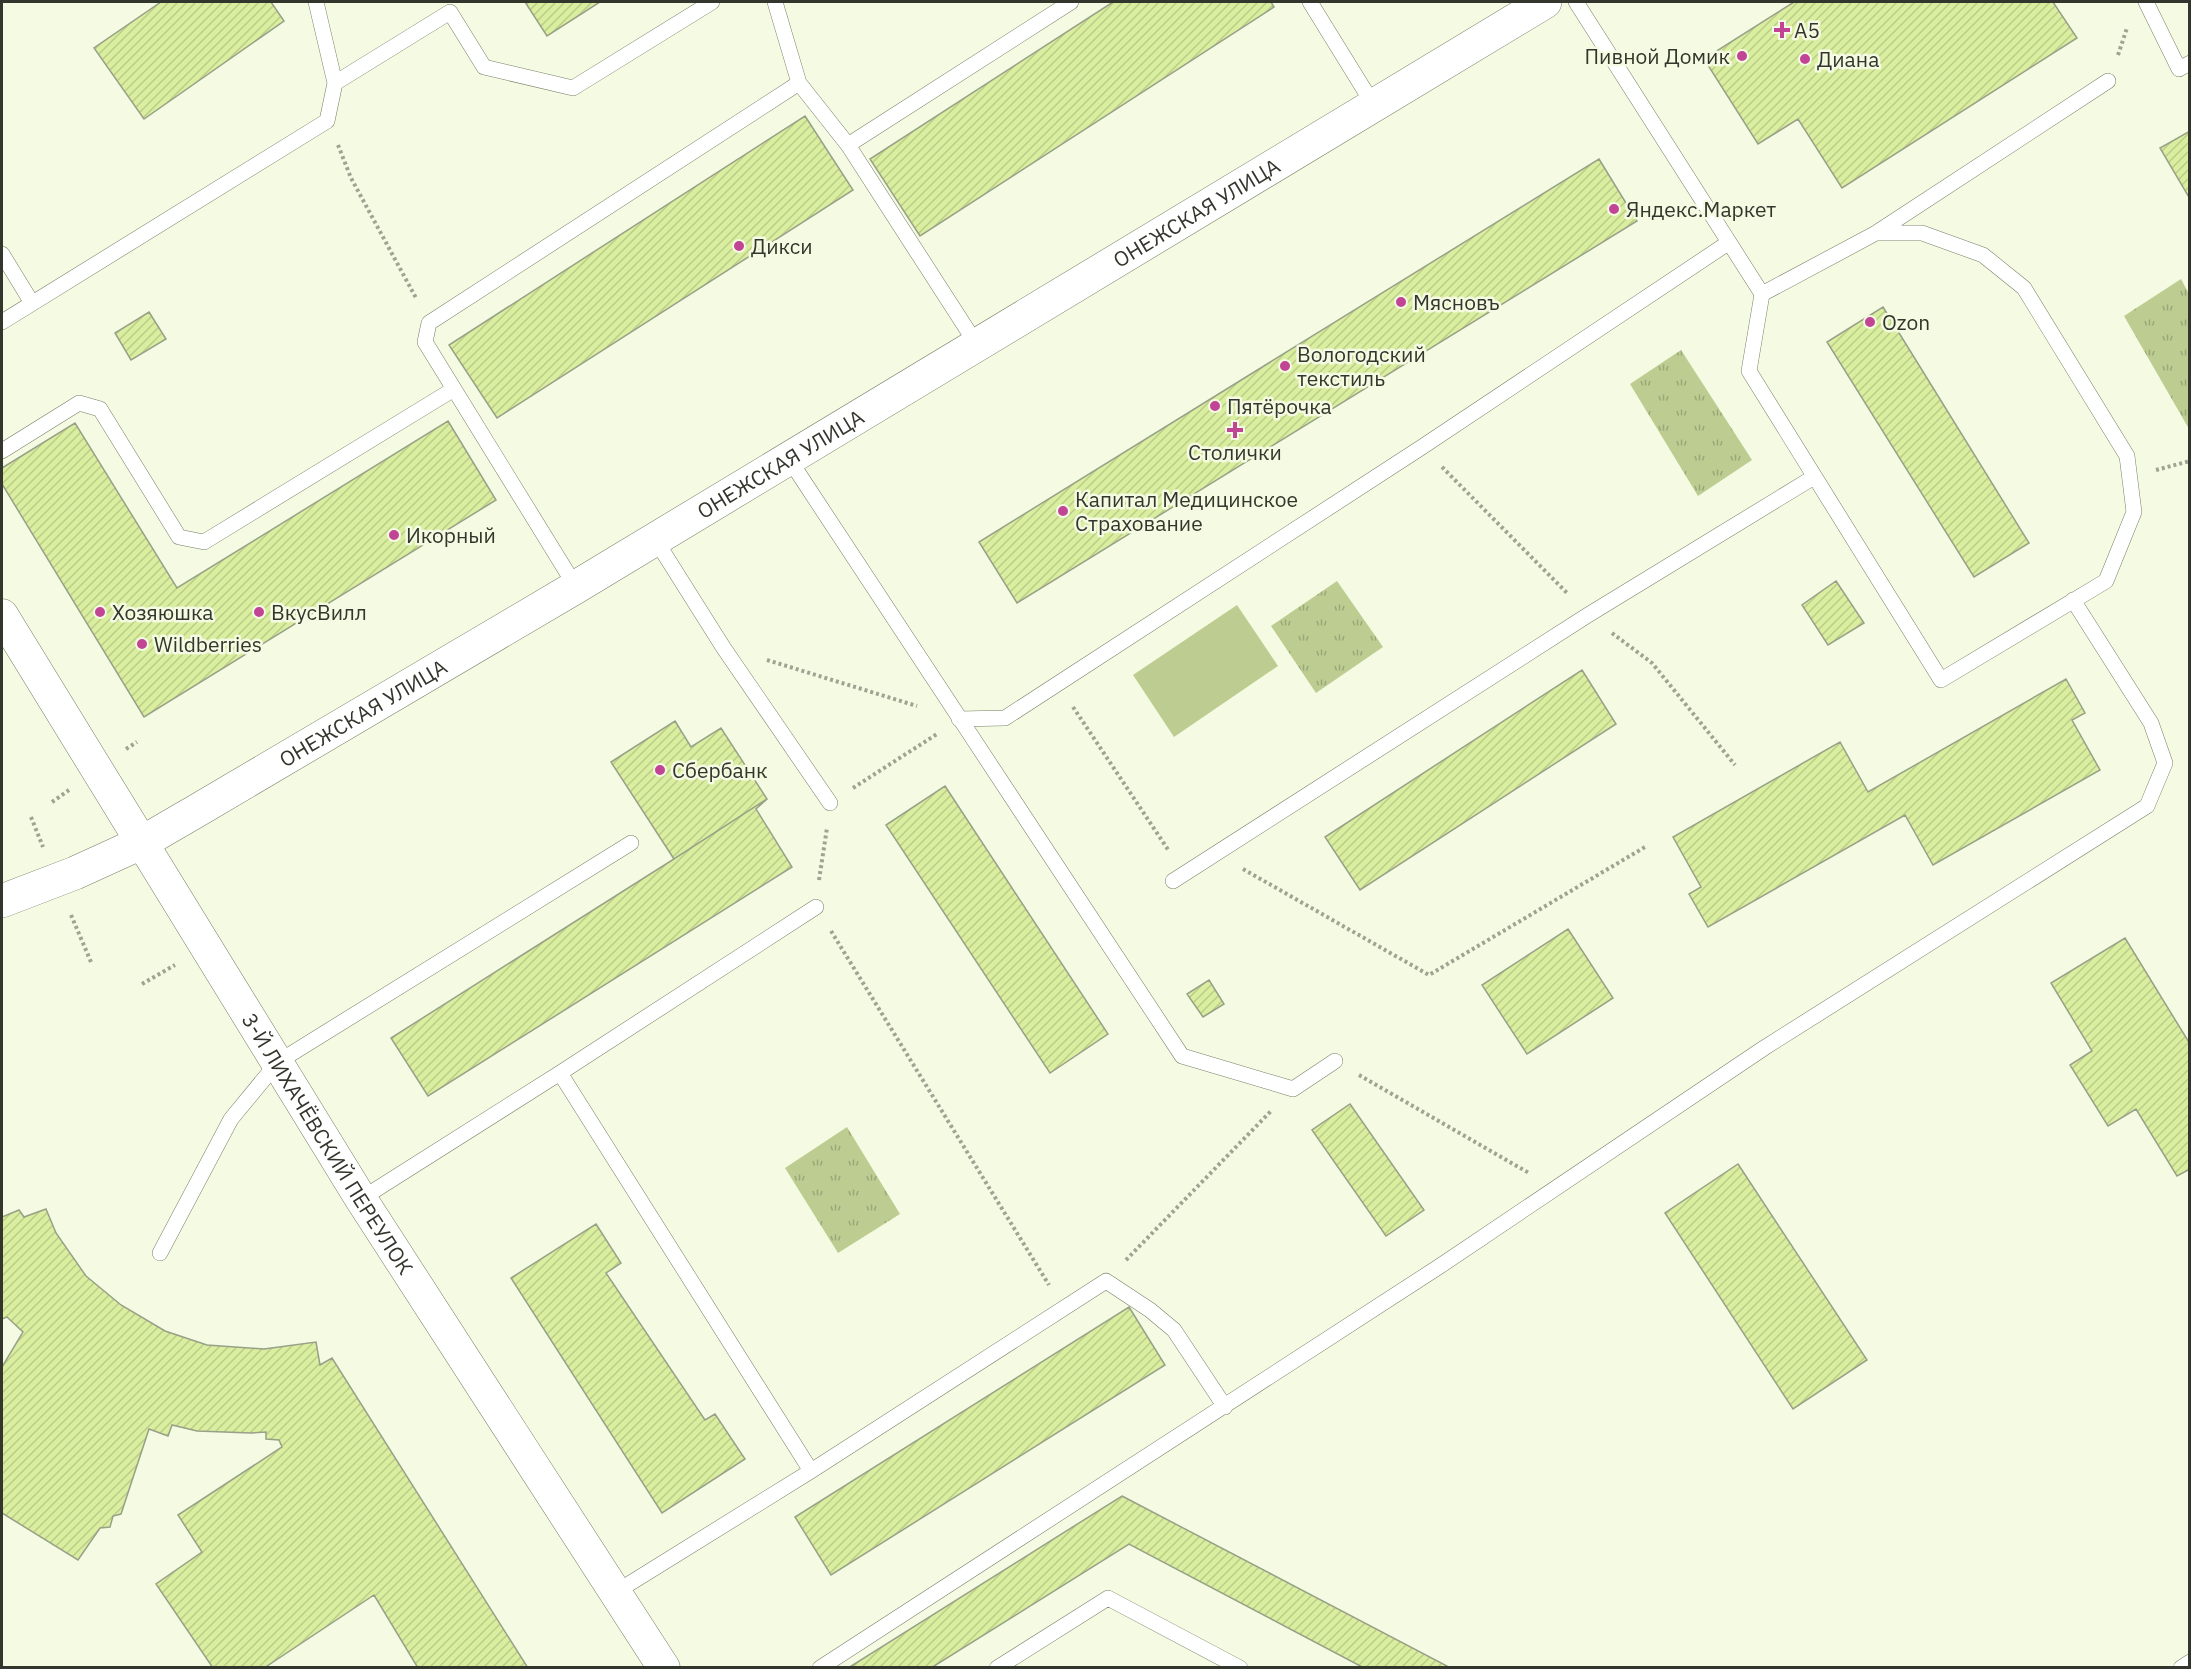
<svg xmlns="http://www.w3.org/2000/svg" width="2191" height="1669" viewBox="0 0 2191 1669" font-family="'IBM Plex Sans',sans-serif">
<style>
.park{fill:url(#park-tufts)}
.pitch{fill:#bdcd92}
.building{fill:url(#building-hatch);stroke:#99a088;stroke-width:1.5}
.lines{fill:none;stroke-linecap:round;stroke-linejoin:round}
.lane-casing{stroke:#787f68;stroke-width:16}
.street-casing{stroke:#787f68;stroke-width:33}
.secondary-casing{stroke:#787f68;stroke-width:34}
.path{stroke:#9fa492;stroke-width:4;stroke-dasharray:3 3;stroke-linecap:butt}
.lane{stroke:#fff;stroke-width:15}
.street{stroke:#fff;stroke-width:32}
.secondary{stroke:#fff;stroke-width:33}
.poi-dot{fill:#c24595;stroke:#f4fbe2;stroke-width:2}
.labels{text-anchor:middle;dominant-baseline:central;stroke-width:5;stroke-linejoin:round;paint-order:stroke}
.poi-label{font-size:21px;fill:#33362c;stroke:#f4fbe2;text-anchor:start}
.street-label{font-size:21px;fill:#33362c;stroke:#f4fbe2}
</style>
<defs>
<pattern id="park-tufts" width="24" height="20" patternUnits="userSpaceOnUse" patternTransform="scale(1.5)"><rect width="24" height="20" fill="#bdcd92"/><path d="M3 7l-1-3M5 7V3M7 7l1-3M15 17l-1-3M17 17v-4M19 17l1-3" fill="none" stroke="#9aa777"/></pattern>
<pattern id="building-hatch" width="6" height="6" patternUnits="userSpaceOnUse" patternTransform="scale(1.5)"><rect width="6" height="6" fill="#d9ee9e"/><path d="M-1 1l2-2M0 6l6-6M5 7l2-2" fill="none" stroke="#bbcd88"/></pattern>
</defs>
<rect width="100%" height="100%" fill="#f4fbe2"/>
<!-- park -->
<path class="park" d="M 2181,279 L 2189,294 L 2189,429 L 2124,316 Z
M 1681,350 L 1752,460 L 1698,496 L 1630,384 Z
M 1337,581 L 1383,647 L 1316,693 L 1271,626 Z
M 847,1127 L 900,1214 L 838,1253 L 785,1168 Z"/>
<!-- pitch -->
<path class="pitch" d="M 1237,605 L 1278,666 L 1174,737 L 1133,675 Z"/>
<!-- building -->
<path class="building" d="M 161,2 L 271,2 L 284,21 L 144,119 L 94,48 Z
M 525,2 L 600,2 L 547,36 Z
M 1113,2 L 1271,2 L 1274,7 L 920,236 L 870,159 Z
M 1794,2 L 2053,2 L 2077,38 L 1842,188 L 1798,119 L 1758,144 L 1704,59 Z
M 805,116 L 853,190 L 497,418 L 449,345 Z
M 2190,131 L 2190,199 L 2160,148 Z
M 1599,159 L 1637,221 L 1017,603 L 979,542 Z
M 1883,307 L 2029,543 L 1974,577 L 1827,342 Z
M 149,312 L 166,339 L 131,360 L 115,333 Z
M 448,421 L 496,500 L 144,717 L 2,484 L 2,468 L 75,423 L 177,588 Z
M 1836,581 L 1864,623 L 1828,645 L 1802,605 Z
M 1582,670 L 1616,724 L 1360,890 L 1325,837 Z
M 2066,679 L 2085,713 L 2072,720 L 2100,770 L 1933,865 L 1905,815 L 1708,927 L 1689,894 L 1701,887 L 1673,837 L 1840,742 L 1868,792 Z
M 675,721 L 691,747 L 721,728 L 767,799 L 674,859 L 611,762 Z
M 675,721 L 691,747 L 721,728 L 767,799 L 756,809 L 792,867 L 428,1096 L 391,1038 L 674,859 L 611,762 Z
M 945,786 L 1108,1034 L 1050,1073 L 886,825 Z
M 1568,929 L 1613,998 L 1527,1054 L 1482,985 Z
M 2125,938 L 2190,1044 L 2190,1169 L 2177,1176 L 2136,1109 L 2108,1126 L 2070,1065 L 2092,1051 L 2051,983 Z
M 1209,980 L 1224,1004 L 1203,1017 L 1187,994 Z
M 1350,1104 L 1424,1210 L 1386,1236 L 1312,1130 Z
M 1738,1164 L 1867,1360 L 1793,1409 L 1665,1213 Z
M 46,1209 L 56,1233 L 86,1276 L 121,1305 L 165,1331 L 207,1345 L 264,1349 L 316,1342 L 320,1365 L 332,1358 L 528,1668 L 418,1668 L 374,1595 L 264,1668 L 213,1668 L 156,1584 L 202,1552 L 178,1515 L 282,1447 L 279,1440 L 266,1439 L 266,1432 L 251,1433 L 197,1431 L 172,1425 L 168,1436 L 149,1429 L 121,1514 L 113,1516 L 110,1527 L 100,1528 L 78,1560 L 2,1513 L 2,1367 L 23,1332 L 7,1317 L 2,1319 L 2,1217 L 19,1210 L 24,1217 Z
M 596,1224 L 621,1263 L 606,1273 L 705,1420 L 715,1414 L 745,1459 L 662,1513 L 511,1278 Z
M 1129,1307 L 1165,1365 L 831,1575 L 795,1517 Z
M 1122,1496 L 1447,1666 L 1446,1668 L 1364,1668 L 1129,1544 L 931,1668 L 848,1668 Z"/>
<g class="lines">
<!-- lane casing -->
<g class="lane-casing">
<path id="lane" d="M 316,2 L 335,83
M 775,2 L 799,83
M 1310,2 L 1373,104
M 1576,2 L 1762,294 L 1749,371 L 1941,680 L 2106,581 L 2134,512 L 2127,456 L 2024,288 L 1983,255 L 1922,233 L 1876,233 L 1762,294
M 2146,2 L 2179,69 L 2190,63
M 848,145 L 1071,2
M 1876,233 L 2108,81
M 2,254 L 32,303
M 2,322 L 327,121 L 335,83 L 450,12 L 484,67 L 573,88 L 712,2
M 454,389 L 425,342 L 429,323 L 799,83 L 848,145 L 977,345
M 2,451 L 79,403 L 100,409 L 179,537 L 204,542 L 454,389 L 576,587
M 789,459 L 1182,1056 L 1293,1089 L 1335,1061
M 655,539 L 723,647 L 830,803
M 959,719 L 1005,718 L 1422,447 L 1728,243
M 1173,881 L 1588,615 L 1814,477
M 560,1073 L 811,1471
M 361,1199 L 560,1073 L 816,907
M 160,1253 L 231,1119 L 278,1062 L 631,843
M 616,1592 L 811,1471 L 1106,1281 L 1150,1310 L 1174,1330 L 1225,1407
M 820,1668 L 1440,1266 L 1764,1048 L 2147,806 L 2165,763 L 2151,723 L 2073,600
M 997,1668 L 1108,1598 L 1240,1668
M 2181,1668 L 2190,1662"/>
</g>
<!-- street casing -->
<g class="street-casing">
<g id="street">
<path id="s1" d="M 2,615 L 361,1199 L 664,1668"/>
</g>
</g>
<!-- secondary casing -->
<g class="secondary-casing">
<g id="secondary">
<path id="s2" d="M 2,901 L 75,873 L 143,842 L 198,810 L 576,587 L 1545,2"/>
</g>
</g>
<!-- path -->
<path class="path" d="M 2118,55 L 2127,28
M 338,145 L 351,178 L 416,298
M 1442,467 L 1568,594
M 2156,470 L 2190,461
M 1612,633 L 1652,663 L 1735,765
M 767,660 L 917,706
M 1073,707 L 1169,851
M 126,749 L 137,742
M 853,788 L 937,734
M 52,802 L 69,790
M 31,817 L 43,847
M 1243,869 L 1429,975 L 1645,847
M 819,880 L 827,828
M 71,915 L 91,962
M 831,931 L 1049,1285
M 142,984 L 175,965
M 1359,1075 L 1529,1173
M 1126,1260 L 1271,1111"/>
<!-- lane -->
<use href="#lane" class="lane"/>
<!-- street -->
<use href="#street" class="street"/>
<!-- secondary -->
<use href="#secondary" class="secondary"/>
</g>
<!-- markers -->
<g class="poi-dot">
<path d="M1779 21h6v6h6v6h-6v6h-6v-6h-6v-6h6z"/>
<circle cx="1742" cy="56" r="6"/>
<circle cx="1805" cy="59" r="6"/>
<circle cx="1614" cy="209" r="6"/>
<circle cx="739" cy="246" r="6"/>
<circle cx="1401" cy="302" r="6"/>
<circle cx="1870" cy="322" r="6"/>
<circle cx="1285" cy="366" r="6"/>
<circle cx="1215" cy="406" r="6"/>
<path d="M1232 421h6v6h6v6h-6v6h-6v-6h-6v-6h6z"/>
<circle cx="1063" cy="511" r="6"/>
<circle cx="394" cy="535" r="6"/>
<circle cx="100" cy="612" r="6"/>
<circle cx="259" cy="612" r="6"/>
<circle cx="142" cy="644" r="6"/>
<circle cx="660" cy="770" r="6"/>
</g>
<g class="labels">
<!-- poi labels -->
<g class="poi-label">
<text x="1794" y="30">А5</text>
<text x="1730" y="56" text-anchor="end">Пивной Домик</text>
<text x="1817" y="59">Диана</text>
<text x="1626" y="209">Яндекс.Маркет</text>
<text x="751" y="246">Дикси</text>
<text x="1413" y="302">Мясновъ</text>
<text x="1882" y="322">Ozon</text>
<text x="1297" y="354">Вологодский<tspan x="1297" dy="24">текстиль</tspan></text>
<text x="1227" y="406">Пятёрочка</text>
<text x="1235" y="452" text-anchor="middle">Столички</text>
<text x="1075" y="499">Капитал Медицинское<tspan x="1075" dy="24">Страхование</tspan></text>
<text x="406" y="535">Икорный</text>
<text x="112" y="612">Хозяюшка</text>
<text x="271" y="612">ВкусВилл</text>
<text x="154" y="644">Wildberries</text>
<text x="672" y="770">Сбербанк</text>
</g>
<!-- street labels -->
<g class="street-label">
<text stroke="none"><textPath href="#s2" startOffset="1380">ОНЕЖСКАЯ УЛИЦА</textPath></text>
<text stroke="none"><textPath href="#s2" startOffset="894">ОНЕЖСКАЯ УЛИЦА</textPath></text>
<text stroke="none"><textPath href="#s2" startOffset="408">ОНЕЖСКАЯ УЛИЦА</textPath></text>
<text stroke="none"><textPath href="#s1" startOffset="621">3-Й ЛИХАЧЁВСКИЙ ПЕРЕУЛОК</textPath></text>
</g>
</g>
<!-- border -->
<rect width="2191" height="1669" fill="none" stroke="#33362c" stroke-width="6"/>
</svg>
